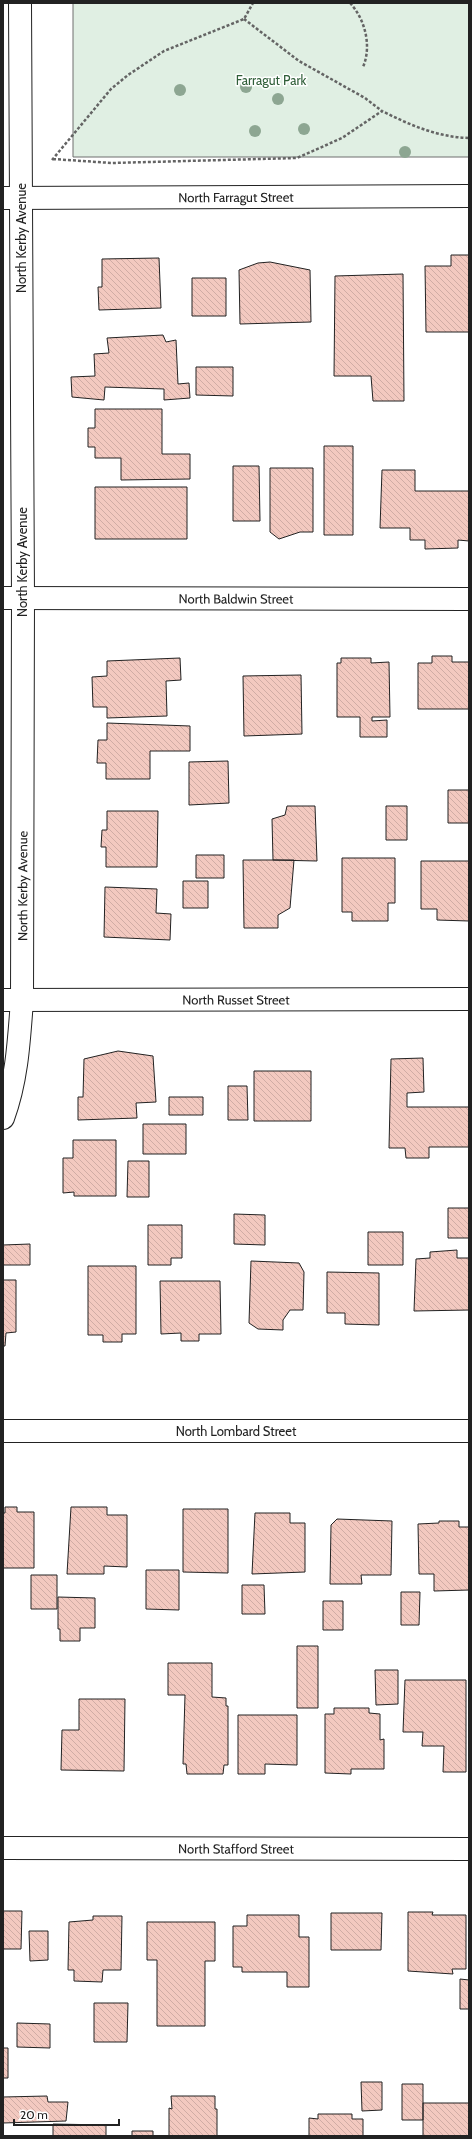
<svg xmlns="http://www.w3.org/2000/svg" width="472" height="2139" viewBox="0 0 472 2139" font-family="Cabin,sans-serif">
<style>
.green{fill:#e0efe3;stroke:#6f6f6f}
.building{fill:url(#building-back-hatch);stroke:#222}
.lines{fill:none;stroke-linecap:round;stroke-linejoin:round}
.minor-casing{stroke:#222;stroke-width:24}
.major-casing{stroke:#222;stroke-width:24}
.path{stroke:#646464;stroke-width:2.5;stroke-dasharray:3 2;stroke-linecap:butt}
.minor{stroke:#fff;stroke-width:22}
.major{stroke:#fff;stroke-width:22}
.tree{fill:#8da692}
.labels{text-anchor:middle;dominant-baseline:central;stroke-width:3;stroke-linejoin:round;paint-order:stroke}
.park-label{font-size:13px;fill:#2f5e38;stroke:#fff}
.street-label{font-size:13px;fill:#222;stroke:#fff}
</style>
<defs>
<pattern id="building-back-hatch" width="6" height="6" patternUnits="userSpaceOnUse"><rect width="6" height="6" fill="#f3c9c0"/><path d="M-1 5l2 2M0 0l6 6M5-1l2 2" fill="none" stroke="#d0aca5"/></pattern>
</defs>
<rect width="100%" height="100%" fill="#fff"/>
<!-- green -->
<path class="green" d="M 73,3 L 469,3 L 469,157 L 73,157 Z"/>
<!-- building -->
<path class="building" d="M 451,255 L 469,255 L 469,332 L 426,332 L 425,266 L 451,266 Z
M 159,258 L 161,308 L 99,310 L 98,287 L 102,287 L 102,259 Z
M 270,262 L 310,270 L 311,322 L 240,324 L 239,270 L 258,263 Z
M 403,274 L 404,401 L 373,401 L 371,376 L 334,376 L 335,276 Z
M 192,278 L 226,278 L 226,316 L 192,316 Z
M 163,335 L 166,342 L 176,340 L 178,384 L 189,383 L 190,398 L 164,400 L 164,389 L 105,387 L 104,400 L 72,397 L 71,377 L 95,376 L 94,354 L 109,353 L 107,338 Z
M 196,367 L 233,367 L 233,396 L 196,395 Z
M 95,409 L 162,409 L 162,454 L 190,454 L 190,479 L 121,480 L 121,458 L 95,458 L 95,447 L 88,447 L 88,428 L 95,428 Z
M 324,446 L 353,446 L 353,535 L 324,535 Z
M 233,466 L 259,466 L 260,521 L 233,521 Z
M 270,468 L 313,468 L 313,532 L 300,532 L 279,539 L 270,532 Z
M 382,470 L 415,470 L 415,491 L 469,491 L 469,541 L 458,540 L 458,548 L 425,549 L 425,540 L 410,540 L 410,528 L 380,528 Z
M 95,487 L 187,487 L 187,539 L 95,539 Z
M 432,656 L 452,656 L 452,662 L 469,662 L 469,709 L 418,709 L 418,663 L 432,663 Z
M 180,658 L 181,680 L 166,681 L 167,716 L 107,718 L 107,707 L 93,707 L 92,677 L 107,676 L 107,661 Z
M 341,658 L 371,658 L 371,663 L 389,662 L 390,717 L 372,717 L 372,721 L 387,720 L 387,737 L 360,737 L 360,717 L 337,717 L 337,663 L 341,663 Z
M 301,675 L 302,734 L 244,736 L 243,676 Z
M 107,723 L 190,726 L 190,751 L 150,751 L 150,779 L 106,779 L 106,763 L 97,763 L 98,740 L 107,740 Z
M 228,761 L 229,803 L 189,805 L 189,762 Z
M 448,790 L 469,790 L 469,823 L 448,823 Z
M 287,806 L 315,806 L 317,861 L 273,860 L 272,819 L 285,815 Z
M 386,806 L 407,806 L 407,840 L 386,840 Z
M 107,811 L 158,811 L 157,867 L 106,867 L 106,847 L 101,847 L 102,830 L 107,830 Z
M 196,855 L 224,855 L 224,878 L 196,878 Z
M 342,858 L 395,858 L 395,903 L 388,903 L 388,921 L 352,921 L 352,912 L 342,912 Z
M 243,860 L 294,860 L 290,908 L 278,915 L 278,928 L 244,928 Z
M 421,861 L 469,861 L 469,921 L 437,920 L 437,909 L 421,909 Z
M 183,881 L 208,881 L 208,908 L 183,908 Z
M 105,887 L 157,889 L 156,913 L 171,914 L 170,940 L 104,937 Z
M 118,1051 L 153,1056 L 156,1102 L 136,1103 L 137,1118 L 78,1120 L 78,1097 L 83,1097 L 84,1059 Z
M 423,1058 L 424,1092 L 407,1093 L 407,1107 L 469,1107 L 469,1147 L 429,1147 L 429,1158 L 406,1158 L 405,1148 L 389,1148 L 391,1059 Z
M 254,1071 L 311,1071 L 311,1121 L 254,1121 Z
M 228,1086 L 247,1086 L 248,1120 L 228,1120 Z
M 169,1097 L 203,1097 L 203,1115 L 169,1115 Z
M 143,1124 L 186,1124 L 186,1154 L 143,1154 Z
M 73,1140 L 116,1140 L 116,1196 L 74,1196 L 74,1192 L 63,1193 L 63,1158 L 73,1158 Z
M 128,1161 L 149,1161 L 149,1197 L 127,1197 Z
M 448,1208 L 469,1208 L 469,1238 L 448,1238 Z
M 234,1214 L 265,1215 L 265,1245 L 234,1244 Z
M 148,1225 L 182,1225 L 182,1258 L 171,1258 L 171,1265 L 148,1265 Z
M 368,1232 L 403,1232 L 403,1265 L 368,1265 Z
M 30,1244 L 30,1265 L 3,1265 L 3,1245 Z
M 457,1250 L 457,1258 L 469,1258 L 469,1310 L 414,1311 L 416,1259 L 430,1258 L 430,1252 Z
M 251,1261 L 299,1263 L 304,1272 L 303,1310 L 290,1310 L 283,1320 L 283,1330 L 258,1329 L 249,1323 Z
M 88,1266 L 136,1266 L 136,1334 L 122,1334 L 122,1342 L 103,1342 L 103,1335 L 88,1335 Z
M 327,1272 L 379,1273 L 379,1325 L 345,1324 L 345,1313 L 327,1313 Z
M 3,1280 L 16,1280 L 16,1332 L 6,1333 L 5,1346 L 3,1346 Z
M 160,1281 L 220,1281 L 221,1334 L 199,1334 L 199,1341 L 181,1341 L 181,1333 L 161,1334 Z
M 5,1507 L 17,1507 L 17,1512 L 34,1512 L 34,1568 L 3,1568 L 3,1513 L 5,1513 Z
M 71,1507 L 107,1507 L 107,1515 L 127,1515 L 127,1567 L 104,1566 L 104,1574 L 67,1574 Z
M 183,1509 L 228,1509 L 228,1573 L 183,1572 Z
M 255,1513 L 290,1513 L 290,1523 L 305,1523 L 305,1572 L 252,1574 Z
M 337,1519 L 392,1521 L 391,1575 L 361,1575 L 362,1584 L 330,1584 L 331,1525 Z
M 439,1521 L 459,1521 L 459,1527 L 469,1527 L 469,1590 L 434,1591 L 434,1574 L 419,1574 L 418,1524 L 439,1523 Z
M 146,1570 L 179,1570 L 179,1610 L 146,1609 Z
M 31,1575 L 57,1575 L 57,1609 L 31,1609 Z
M 242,1585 L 264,1585 L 265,1614 L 242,1614 Z
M 401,1592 L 420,1592 L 419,1625 L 401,1625 Z
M 58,1597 L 95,1598 L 95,1628 L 80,1628 L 80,1641 L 60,1641 L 60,1629 L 58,1629 Z
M 323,1601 L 343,1601 L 343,1630 L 323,1630 Z
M 297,1646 L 318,1646 L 318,1708 L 297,1708 Z
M 168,1663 L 212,1663 L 212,1697 L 226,1698 L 226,1706 L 228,1706 L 228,1765 L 224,1765 L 223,1774 L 187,1774 L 186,1764 L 183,1764 L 185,1695 L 168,1695 Z
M 375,1670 L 398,1670 L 398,1704 L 376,1705 Z
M 405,1680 L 466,1680 L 466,1772 L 443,1772 L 444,1746 L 422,1746 L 423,1732 L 403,1732 Z
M 79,1699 L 125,1699 L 124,1771 L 61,1770 L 62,1730 L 79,1730 Z
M 334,1708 L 369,1708 L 369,1713 L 380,1714 L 380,1740 L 384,1739 L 384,1769 L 351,1769 L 351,1774 L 325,1773 L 325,1714 L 334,1714 Z
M 238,1715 L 297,1715 L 297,1765 L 265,1764 L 265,1774 L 238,1774 Z
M 3,1911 L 22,1911 L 21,1949 L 3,1949 Z
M 408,1912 L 433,1912 L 432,1915 L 466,1915 L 466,1969 L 452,1969 L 453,1974 L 408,1971 Z
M 331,1913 L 382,1913 L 381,1950 L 331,1950 Z
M 247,1915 L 299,1915 L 299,1937 L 309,1937 L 309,1987 L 287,1987 L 287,1972 L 242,1972 L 242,1967 L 233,1967 L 233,1926 L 247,1926 Z
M 93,1916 L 122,1916 L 121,1970 L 103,1970 L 102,1982 L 74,1981 L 74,1970 L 68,1970 L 69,1922 L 93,1920 Z
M 147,1922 L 215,1922 L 215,1961 L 205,1961 L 205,2026 L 157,2026 L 157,1960 L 147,1960 Z
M 29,1931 L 48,1931 L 48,1960 L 30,1961 Z
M 460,1979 L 469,1980 L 469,2009 L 460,2009 Z
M 94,2003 L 128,2003 L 127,2042 L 94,2042 Z
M 17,2023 L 50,2024 L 50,2048 L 17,2047 Z
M 3,2048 L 8,2048 L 8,2078 L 3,2078 Z
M 361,2082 L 382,2082 L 382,2110 L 362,2111 Z
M 402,2084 L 423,2084 L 423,2120 L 402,2120 Z
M 47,2096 L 48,2102 L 68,2102 L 66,2121 L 3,2123 L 3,2097 Z
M 171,2096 L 215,2096 L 215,2109 L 217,2109 L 217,2136 L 169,2136 L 169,2108 L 172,2109 Z
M 423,2103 L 469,2103 L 469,2136 L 423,2136 Z
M 318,2114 L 352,2114 L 352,2119 L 363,2119 L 363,2136 L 309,2136 L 309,2118 L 318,2119 Z
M 53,2124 L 106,2125 L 106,2136 L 53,2136 Z
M 132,2131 L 153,2131 L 153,2136 L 132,2136 Z"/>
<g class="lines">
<!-- minor casing -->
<g class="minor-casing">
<g id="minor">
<path id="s1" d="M 3,198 L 469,196"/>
<path id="s2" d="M 3,598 L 469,599"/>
<path id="s3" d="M 3,1000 L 469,999"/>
<path id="s4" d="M 3,1118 C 17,1080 19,1041 22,1000 L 23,598 L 20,3"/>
<path id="s5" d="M 3,1848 L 469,1849"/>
</g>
</g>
<!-- major casing -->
<g class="major-casing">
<g id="major">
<path id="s6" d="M 3,1431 L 469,1431"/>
</g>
</g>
<!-- path -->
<path class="path" d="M 350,3 C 365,19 372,46 363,67
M 244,19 L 299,61 L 365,98 L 382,111
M 53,159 L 112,163 L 297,158 L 342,138 L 382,111 C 410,125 437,137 469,138
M 52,160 L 111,89 L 128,75 L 164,51 L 244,19 L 253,3"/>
<!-- minor -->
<use href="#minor" class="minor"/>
<!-- major -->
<use href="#major" class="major"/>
</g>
<!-- trees -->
<g class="tree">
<circle cx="246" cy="87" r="6"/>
<circle cx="180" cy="90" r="6"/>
<circle cx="278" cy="99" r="6"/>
<circle cx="304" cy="129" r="6"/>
<circle cx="255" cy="131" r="6"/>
<circle cx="405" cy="152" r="6"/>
</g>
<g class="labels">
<!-- park labels -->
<g class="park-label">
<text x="271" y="80">Farragut Park</text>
</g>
<!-- street labels -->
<g class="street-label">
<text stroke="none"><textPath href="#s1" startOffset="233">North Farragut Street</textPath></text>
<text transform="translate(21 238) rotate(-90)">North Kerby Avenue</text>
<text transform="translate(22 562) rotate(-90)">North Kerby Avenue</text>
<text stroke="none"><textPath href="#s2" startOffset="233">North Baldwin Street</textPath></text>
<text stroke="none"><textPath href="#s4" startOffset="234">North Kerby Avenue</textPath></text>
<text stroke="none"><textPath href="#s3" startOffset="233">North Russet Street</textPath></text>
<text stroke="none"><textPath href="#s6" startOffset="233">North Lombard Street</textPath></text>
<text stroke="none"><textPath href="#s5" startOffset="233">North Stafford Street</textPath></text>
</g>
</g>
<!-- border -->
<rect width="472" height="2139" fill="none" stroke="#222222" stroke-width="8"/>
<!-- scale -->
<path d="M14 2119v6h105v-6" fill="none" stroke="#222222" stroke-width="2"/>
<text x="20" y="2119" font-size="12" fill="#222222" stroke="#ffffff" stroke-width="3" paint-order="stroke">20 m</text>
</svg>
